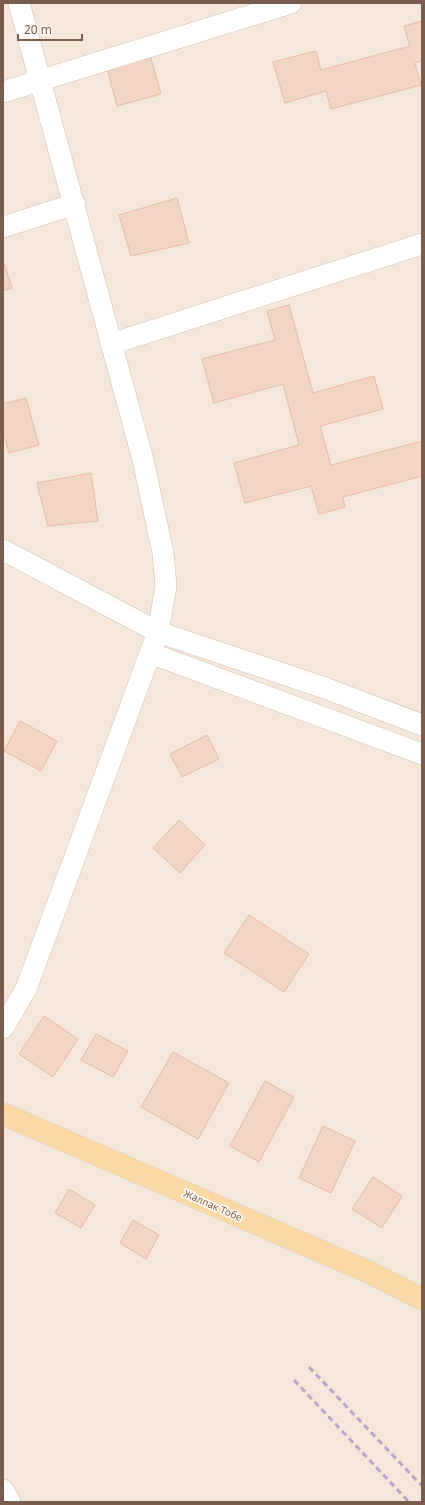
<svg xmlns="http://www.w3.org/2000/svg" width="425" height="1505" viewBox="0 0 425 1505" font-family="'Noto Sans',sans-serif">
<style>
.residential{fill:#f5e8da}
.building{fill:#f3d5c3;stroke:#e6bba3}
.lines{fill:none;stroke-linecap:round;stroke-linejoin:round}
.minor-casing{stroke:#d1beb0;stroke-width:22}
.primary-casing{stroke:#dad1cd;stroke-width:23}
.minor{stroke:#fff;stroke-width:21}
.primary{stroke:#fbd9a5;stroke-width:22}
.rail{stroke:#b9a8c9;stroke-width:3;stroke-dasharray:6 4;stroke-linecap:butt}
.labels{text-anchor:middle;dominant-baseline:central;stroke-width:3.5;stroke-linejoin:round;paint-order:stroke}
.street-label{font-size:10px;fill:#7a5c4d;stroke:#fffaf3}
</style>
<rect width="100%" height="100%" fill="#fdf6ec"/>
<!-- residential -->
<path class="residential" d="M 3,3 L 422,3 L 422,1502 L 3,1502 Z"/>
<!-- building -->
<path class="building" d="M 422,21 L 422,61 L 415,63 L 421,85 L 331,109 L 326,91 L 285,103 L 273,62 L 316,51 L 321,70 L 410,46 L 404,26 Z
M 150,55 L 161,94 L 117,106 L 107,67 Z
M 177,198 L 189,243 L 131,256 L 119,215 Z
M 3,260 L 12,288 L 3,291 Z
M 289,305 L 313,393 L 374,376 L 383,409 L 320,426 L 331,465 L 422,441 L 422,476 L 343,497 L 345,507 L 319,514 L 311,486 L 245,503 L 234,463 L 299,445 L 283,384 L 214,403 L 202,359 L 275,340 L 267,311 Z
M 26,398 L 39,445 L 9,453 L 3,432 L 3,404 Z
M 91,473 L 98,521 L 48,526 L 37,483 Z
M 20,721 L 57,741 L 41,771 L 4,751 Z
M 207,735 L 219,759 L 182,777 L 170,754 Z
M 179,820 L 205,845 L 180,873 L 153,848 Z
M 249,915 L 309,954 L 284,992 L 224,953 Z
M 44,1016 L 78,1039 L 53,1077 L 19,1054 Z
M 96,1034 L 128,1051 L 113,1077 L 81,1060 Z
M 173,1052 L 229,1083 L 198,1139 L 141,1107 Z
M 265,1081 L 294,1097 L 259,1162 L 230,1146 Z
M 323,1126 L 355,1141 L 331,1193 L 299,1178 Z
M 373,1177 L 402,1196 L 382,1228 L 352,1209 Z
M 69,1189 L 95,1205 L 81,1228 L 55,1213 Z
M 133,1220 L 159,1235 L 146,1259 L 120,1243 Z"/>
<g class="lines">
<!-- minor casing -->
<g class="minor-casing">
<path id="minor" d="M 3,92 L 291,3
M 3,227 L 75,204
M 111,344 L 422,244
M 3,550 L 158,632 L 325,688 L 422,725
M 150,653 L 422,754
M 3,1028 L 26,989 L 158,632 L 166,586 L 163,553 L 143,460 L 19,3
M 3,1490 L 10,1502"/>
</g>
<!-- primary casing -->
<g class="primary-casing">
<path id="primary" d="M 3,1114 L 371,1273 L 422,1299"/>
</g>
<!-- minor -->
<use href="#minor" class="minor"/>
<!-- primary -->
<use href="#primary" class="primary"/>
<!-- rail -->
<path class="rail" d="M 309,1367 L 422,1486
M 294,1380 L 409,1502"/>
</g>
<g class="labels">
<!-- street labels -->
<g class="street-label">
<text transform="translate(213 1205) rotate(24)">Жалпак Тобе</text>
</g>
</g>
<!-- border -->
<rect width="425" height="1505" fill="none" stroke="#7a5c4d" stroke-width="8"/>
<!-- scale -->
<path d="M18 34v6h64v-6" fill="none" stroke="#7a5c4d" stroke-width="2"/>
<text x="24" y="34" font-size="12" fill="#7a5c4d" stroke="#fffaf3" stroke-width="3" paint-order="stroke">20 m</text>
</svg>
